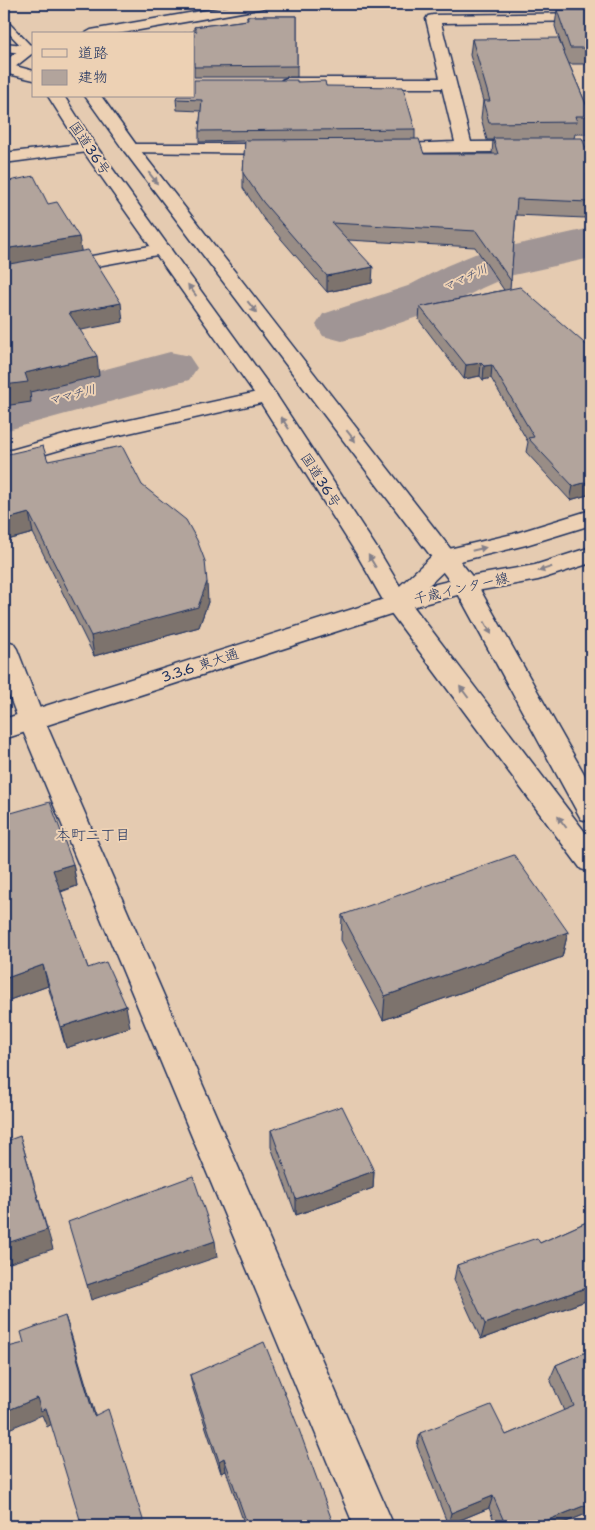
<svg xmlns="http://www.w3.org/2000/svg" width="595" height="1530" viewBox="0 0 595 1530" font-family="'Shantell Sans','Klee One',sans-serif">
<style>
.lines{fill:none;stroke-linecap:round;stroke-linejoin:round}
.river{fill:#a09595;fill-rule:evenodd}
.lane-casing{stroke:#1b2f5e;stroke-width:3}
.street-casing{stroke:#1b2f5e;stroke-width:3}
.secondary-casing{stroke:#1b2f5e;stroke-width:3}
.primary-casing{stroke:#1b2f5e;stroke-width:3}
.highway-casing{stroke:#1b2f5e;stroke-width:3}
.lane{fill:#edd1b4;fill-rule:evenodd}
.street{fill:#edd1b4;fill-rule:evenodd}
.secondary{fill:#edd1b4;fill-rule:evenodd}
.primary{fill:#edd1b4;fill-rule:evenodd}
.highway{fill:#edd1b4;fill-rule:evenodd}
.wall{fill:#998d86;stroke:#1b2f5e}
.shaded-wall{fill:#7d736d;stroke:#1b2f5e}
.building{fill:#b2a49c;stroke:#1b2f5e}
.oneway{fill:#848089}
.labels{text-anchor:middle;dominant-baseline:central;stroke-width:4;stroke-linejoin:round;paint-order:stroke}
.far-water-label{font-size:12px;font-style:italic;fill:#364369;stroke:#edd1b4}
.street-label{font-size:14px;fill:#1b2f5e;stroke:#edd1b4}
.neighbourhood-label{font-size:15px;fill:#1b2f5e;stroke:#edd1b4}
</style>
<rect width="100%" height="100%" fill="#e5cbb1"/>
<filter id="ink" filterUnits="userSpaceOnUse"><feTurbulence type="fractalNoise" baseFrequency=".02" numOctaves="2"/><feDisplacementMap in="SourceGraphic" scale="10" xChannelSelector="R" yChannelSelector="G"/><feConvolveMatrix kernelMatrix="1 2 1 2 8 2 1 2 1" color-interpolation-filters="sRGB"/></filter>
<g filter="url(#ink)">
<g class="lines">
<!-- river -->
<path class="river" d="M 591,228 L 591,258 L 509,276 L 482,288 L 444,308 L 361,336 L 342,341 L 323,336 L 316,325 L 323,314 L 408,286 L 446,266 L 475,254 Z
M 170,352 L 189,356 L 197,368 L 189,380 L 4,431 L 4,396 Z"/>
<!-- lane casing -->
<g class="lane-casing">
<path id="lane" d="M 4,20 L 7,21 L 32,47 L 32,51 L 26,51 L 4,28 Z"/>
</g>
<!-- street casing -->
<g class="street-casing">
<path id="street" d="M 591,13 L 591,21 L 441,23 L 471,142 L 591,141 L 591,151 L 385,153 L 379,151 L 377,148 L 379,145 L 455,142 L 442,88 L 287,88 L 282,86 L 279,83 L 282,80 L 287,78 L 440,78 L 426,19 L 428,16 L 433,15 Z
M 89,143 L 95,145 L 97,148 L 95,151 L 4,163 L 4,153 Z
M 131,144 L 282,144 L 288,146 L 290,149 L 288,152 L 282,154 L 125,152 L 123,149 L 125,146 Z
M 162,244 L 168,245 L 171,249 L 168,253 L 4,283 L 4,271 Z
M 267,390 L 274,392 L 277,396 L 274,400 L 80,444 L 4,466 L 4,452 L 75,432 Z
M 4,640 L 13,643 L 17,649 L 44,719 L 394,1526 L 354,1526 L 18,719 L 4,682 Z"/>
</g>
<!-- secondary casing -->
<g class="secondary-casing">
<path id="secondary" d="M 241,4 L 271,4 L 264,8 L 117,34 L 84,34 L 91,30 Z
M 34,44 L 34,52 L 10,71 L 4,72 L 4,62 L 24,46 Z
M 397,595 L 406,597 L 409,603 L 406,609 L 4,739 L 4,719 Z"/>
</g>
<!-- primary casing -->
<g class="primary-casing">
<path id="primary" d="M 591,510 L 591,525 L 526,545 L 452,563 L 428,586 L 465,577 L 535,565 L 591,547 L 591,563 L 538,580 L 465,593 L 397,611 L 388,609 L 385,603 L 388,597 L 436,552 L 513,534 Z"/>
</g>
<!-- highway casing -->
<g class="highway-casing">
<path id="highway" d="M 4,43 L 34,46 L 34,54 L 4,51 Z
M 4,63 L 34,71 L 34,80 L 4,73 Z
M 48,96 L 64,96 L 96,146 L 277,396 L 380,553 L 407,598 L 591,840 L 591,872 L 581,869 L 388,609 L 356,553 L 257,397 L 83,151 Z
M 85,96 L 101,96 L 137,146 L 474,579 L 591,786 L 591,822 L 581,819 L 455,588 L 125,152 Z"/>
</g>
<!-- lane -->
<use href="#lane" class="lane"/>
<!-- street -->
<use href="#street" class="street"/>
<!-- secondary -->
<use href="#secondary" class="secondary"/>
<!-- primary -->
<use href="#primary" class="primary"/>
<!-- highway -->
<use href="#highway" class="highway"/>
</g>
<!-- wall -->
<path class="wall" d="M 557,10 L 591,10 L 591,64 L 569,64 L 591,116 L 588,134 L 575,134 L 574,138 L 591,174 L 591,190 L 587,190 L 588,202 L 585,218 L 516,215 L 510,289 L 591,494 L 570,500 L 526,452 L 528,442 L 491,378 L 483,380 L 480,376 L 464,379 L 419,320 L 420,307 L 504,290 L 475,247 L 348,240 L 372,283 L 327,292 L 263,218 L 243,188 L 243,173 L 245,141 L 199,142 L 199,131 L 201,111 L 177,110 L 176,99 L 297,82 L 326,86 L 415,129 L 415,139 L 424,154 L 492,154 L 493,140 L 487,140 L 481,118 L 483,101 L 470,55 L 472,39 L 565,56 L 555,26 Z
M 247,16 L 297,16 L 297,77 L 194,77 L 194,27 L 247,20 Z
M 4,455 L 48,461 L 142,485 L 208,602 L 199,627 L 94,656 L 33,533 L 4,541 Z
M 73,864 L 77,886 L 61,892 L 88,968 L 130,1027 L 66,1048 L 48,986 L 4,1002 Z
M 342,915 L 568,932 L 562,957 L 383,1020 L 341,940 Z
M 271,1130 L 374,1171 L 373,1188 L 296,1215 L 271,1147 Z
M 591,1220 L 591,1299 L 481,1339 L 454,1280 L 457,1265 L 540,1243 Z
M 591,1350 L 591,1512 L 556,1526 L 496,1526 L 489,1508 L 448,1525 L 417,1446 L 420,1433 L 506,1435 L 564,1411 L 550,1379 L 556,1365 Z
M 190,1375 L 334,1526 L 245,1526 L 226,1471 L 221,1473 L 193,1389 Z"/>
<!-- shaded-wall -->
<path class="shaded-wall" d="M 79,237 L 82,256 L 4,269 L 4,249 Z
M 373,267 L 372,283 L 327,292 L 327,276 Z
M 121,303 L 123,322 L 71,332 L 69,313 Z
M 97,356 L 99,376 L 30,392 L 31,402 L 4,406 L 4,385 L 25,373 Z
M 481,363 L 480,376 L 464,379 L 466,365 Z
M 492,365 L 491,378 L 483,380 L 484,366 Z
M 591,481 L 591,494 L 570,500 L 573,486 Z
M 29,513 L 33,533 L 4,541 L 4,520 Z
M 207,582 L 208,602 L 199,627 L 94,656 L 91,636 Z
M 73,864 L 77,886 L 58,892 L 53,870 Z
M 568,932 L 562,957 L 383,1020 L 385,996 Z
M 43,965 L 48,986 L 4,1002 L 4,979 Z
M 126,1006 L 130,1027 L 66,1048 L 61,1027 Z
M 20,1136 L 53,1249 L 4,1265 L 4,1244 Z
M 374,1171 L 373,1188 L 296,1215 L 296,1199 Z
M 215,1241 L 217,1257 L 91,1300 L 87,1285 Z
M 591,1286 L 591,1299 L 481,1339 L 485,1324 Z
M 65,1316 L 71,1334 L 100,1431 L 94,1416 Z
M 37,1398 L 46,1408 L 52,1424 L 47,1427 L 42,1415 L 4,1431 L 4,1412 Z
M 224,1458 L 226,1471 L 221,1473 L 219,1461 Z
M 493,1496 L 489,1508 L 448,1525 L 451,1513 Z
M 591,1503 L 591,1512 L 556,1526 L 535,1526 L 548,1520 Z"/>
<!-- building -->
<path class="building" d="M 557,10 L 591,10 L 591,48 L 570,48 Z
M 247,16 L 297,16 L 297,66 L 194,67 L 194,34 L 181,34 L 197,31 L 194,27 L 248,20 Z
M 558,38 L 591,116 L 575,116 L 577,122 L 489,123 L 483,101 L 490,101 L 472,39 Z
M 194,80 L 297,80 L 297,82 L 325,81 L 326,86 L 403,87 L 415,129 L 199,131 L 202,100 L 176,99 L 177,96 L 194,96 Z
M 493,138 L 582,138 L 591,162 L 591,174 L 587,174 L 588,202 L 517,199 L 511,281 L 476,231 L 332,223 L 373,267 L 327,276 L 263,202 L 243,173 L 245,140 L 419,139 L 424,154 L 498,154 Z
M 34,176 L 48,204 L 57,202 L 79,237 L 4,249 L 4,182 Z
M 88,250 L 121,303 L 69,313 L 97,356 L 25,373 L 28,382 L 4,385 L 4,265 Z
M 520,287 L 591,349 L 591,481 L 573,486 L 528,438 L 534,437 L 492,365 L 484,366 L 481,363 L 466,365 L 420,307 Z
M 43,446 L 48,461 L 122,446 L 142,485 L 186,520 L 197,540 L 205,561 L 207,582 L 198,607 L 91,636 L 29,513 L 4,520 L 4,455 Z
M 50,802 L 73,864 L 53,870 L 88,968 L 106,962 L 126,1006 L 61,1027 L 43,965 L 4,979 L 4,815 Z
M 514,855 L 568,932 L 385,996 L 342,915 Z
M 342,1106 L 374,1171 L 296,1199 L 271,1130 Z
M 20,1136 L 47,1230 L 4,1244 L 4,1142 Z
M 193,1176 L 215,1241 L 87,1285 L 68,1222 Z
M 591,1220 L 591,1286 L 485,1324 L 457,1265 L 537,1238 L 540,1243 Z
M 65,1316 L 94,1416 L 108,1409 L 145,1526 L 82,1526 L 46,1408 L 41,1411 L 37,1398 L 4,1412 L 4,1348 L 24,1343 L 21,1332 Z
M 264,1342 L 297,1424 L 334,1526 L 248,1526 L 224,1458 L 219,1461 L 190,1375 Z
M 591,1350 L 591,1503 L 548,1520 L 535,1526 L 506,1526 L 493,1496 L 451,1513 L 420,1433 L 491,1405 L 506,1435 L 574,1406 L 556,1365 Z"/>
<!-- one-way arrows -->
<defs><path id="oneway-solid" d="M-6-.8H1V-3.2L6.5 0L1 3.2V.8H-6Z" transform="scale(1.25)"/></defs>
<g class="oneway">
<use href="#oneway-solid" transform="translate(153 178) rotate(52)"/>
<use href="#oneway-solid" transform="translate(192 290) rotate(-126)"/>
<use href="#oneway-solid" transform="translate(252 307) rotate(52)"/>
<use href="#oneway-solid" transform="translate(285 423) rotate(-123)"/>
<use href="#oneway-solid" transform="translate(351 436) rotate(52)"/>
<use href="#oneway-solid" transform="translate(479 549) rotate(-13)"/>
<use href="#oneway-solid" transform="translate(372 561) rotate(-121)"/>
<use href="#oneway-solid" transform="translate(545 569) rotate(163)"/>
<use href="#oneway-solid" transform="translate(488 628) rotate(61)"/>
<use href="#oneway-solid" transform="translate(464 692) rotate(-127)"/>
<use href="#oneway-solid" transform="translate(562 822) rotate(-127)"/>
</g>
</g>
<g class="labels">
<!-- far-water labels -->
<g class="far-water-label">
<text transform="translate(465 278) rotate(-25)">ママチ川</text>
<text transform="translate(72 395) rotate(-15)">ママチ川</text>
</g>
<!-- street labels -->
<g class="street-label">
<text transform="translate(90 148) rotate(56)">国道36号</text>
<text transform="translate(321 480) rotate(57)">国道36号</text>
<text transform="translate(461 588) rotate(-13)">千歳インター線</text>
<text transform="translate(200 665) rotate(-18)">3.3.6 東大通</text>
</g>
<!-- neighbourhood labels -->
<g class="neighbourhood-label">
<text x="93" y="835">本町二丁目</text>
</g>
</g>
<!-- margin -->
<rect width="595" height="1530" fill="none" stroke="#edd1b4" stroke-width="20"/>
<rect x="10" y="10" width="575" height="1510" fill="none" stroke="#1b2f5e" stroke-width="2" filter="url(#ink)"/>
<!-- legend -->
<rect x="32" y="32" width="162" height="65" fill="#edd1b4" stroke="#999092"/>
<rect x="42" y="49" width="25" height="8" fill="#edd1b4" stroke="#999092"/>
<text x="78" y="58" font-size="15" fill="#1b2f5e">道路</text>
<rect x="42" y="70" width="25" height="15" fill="#b2a49c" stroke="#999092"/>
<text x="78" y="82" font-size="15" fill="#1b2f5e">建物</text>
</svg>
